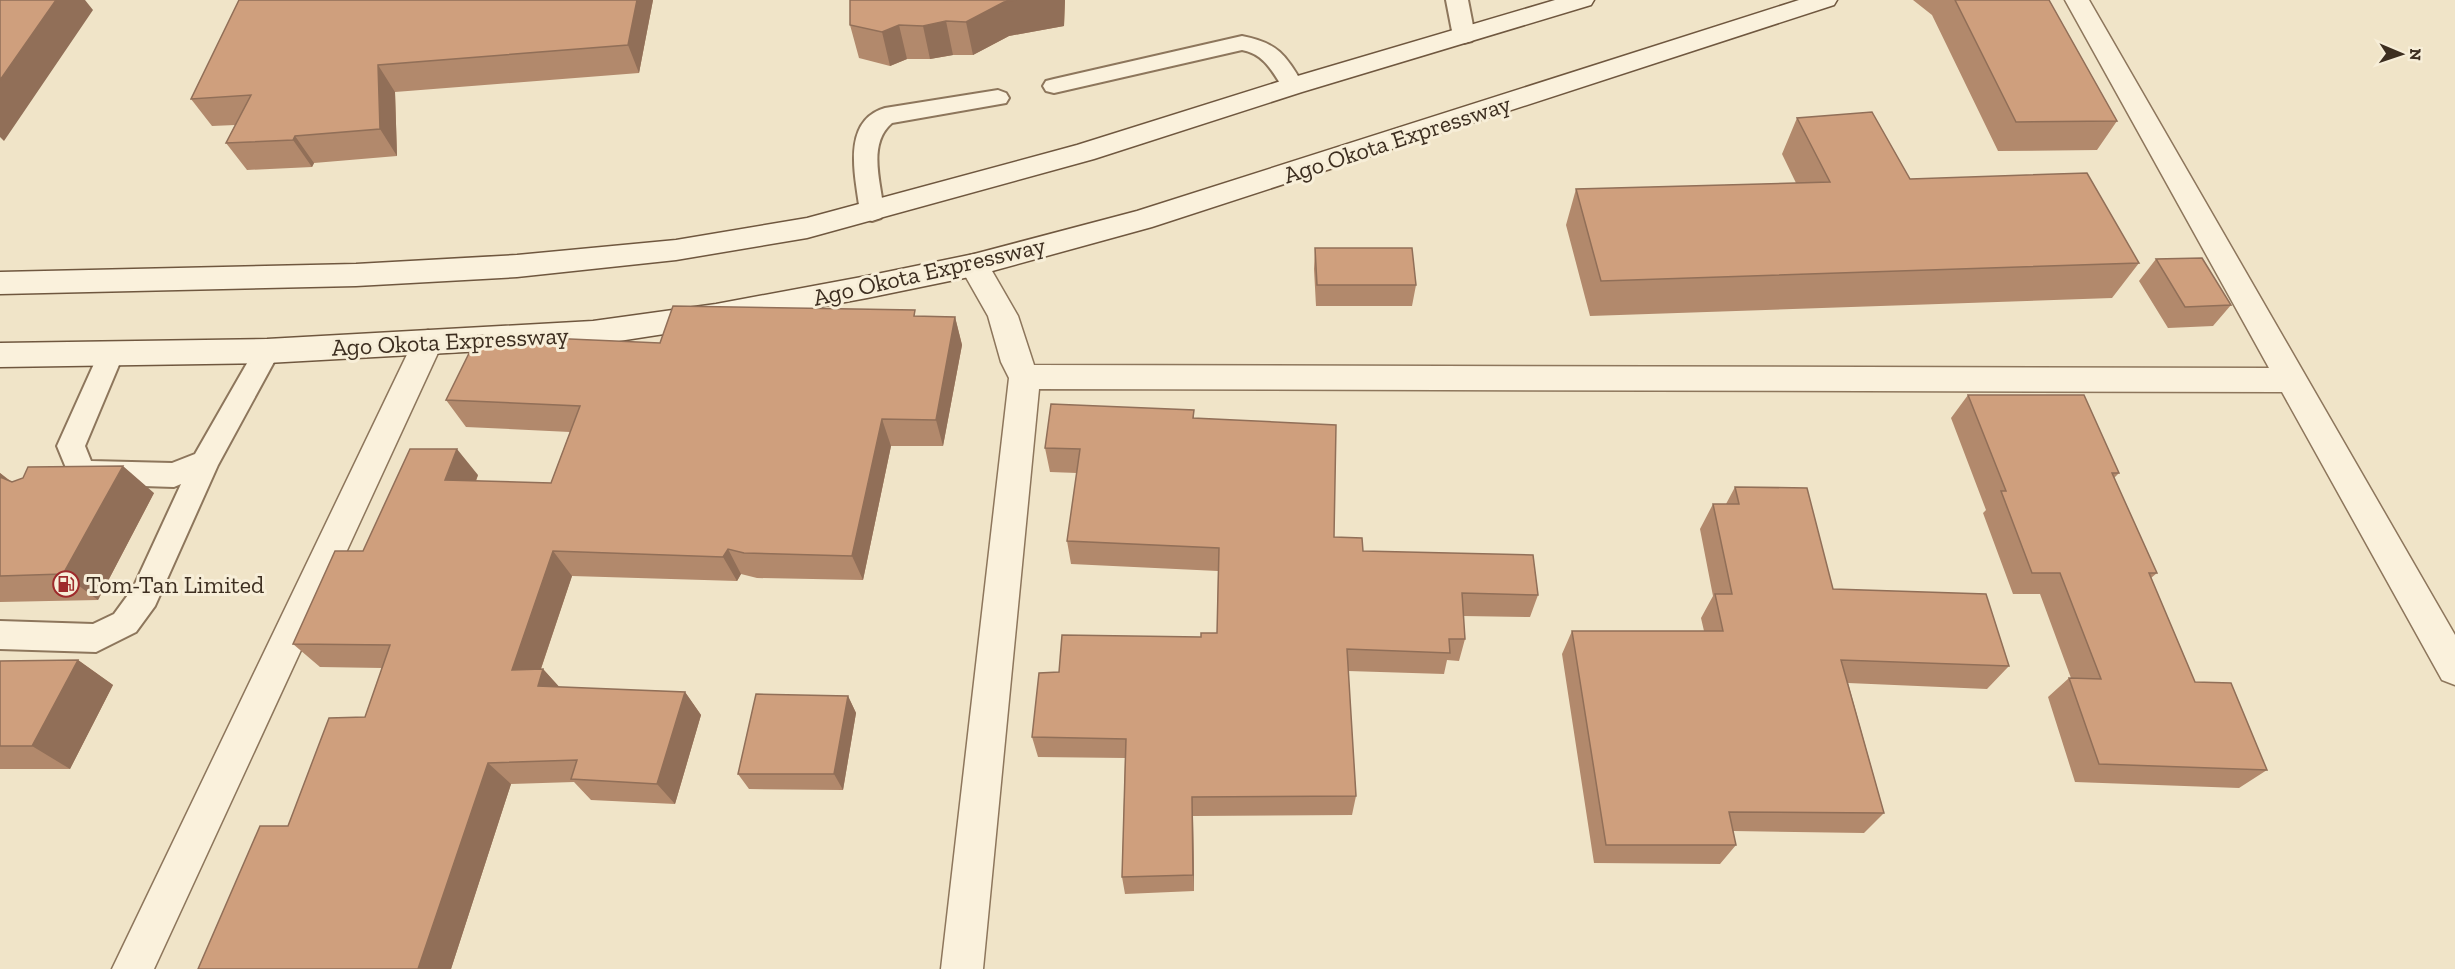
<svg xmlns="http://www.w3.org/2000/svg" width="2455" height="969" viewBox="0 0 2455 969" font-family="'Zilla Slab',serif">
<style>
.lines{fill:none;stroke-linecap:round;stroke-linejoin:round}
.lane-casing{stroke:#8d765c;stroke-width:4}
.street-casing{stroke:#8d765c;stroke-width:3}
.secondary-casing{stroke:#6f573f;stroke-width:3}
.lane{fill:#faf1dc;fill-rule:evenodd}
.street{fill:#faf1dc;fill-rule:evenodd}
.secondary{fill:#faf1dc;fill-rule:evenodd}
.wall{fill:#b2896c}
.shaded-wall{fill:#916f58}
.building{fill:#cf9f7d;stroke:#916f58;stroke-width:1.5}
.labels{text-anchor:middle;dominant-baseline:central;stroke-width:6;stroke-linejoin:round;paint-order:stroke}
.street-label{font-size:24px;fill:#3d2e20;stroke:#f7eed8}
.poi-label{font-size:24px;fill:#3d2e20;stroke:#f7eed8;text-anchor:start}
</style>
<rect width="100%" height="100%" fill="#f0e4c8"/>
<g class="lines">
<!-- lane casing -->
<g class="lane-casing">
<path id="lane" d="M 1446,0 L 1468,0 L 1475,36 L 1472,41 L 1464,43 L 1456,41 L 1453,36 Z
M 1242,36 C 1279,43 1286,56 1304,86 L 1301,91 L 1293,93 L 1285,91 C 1273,73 1265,54 1242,50 L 1054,93 L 1046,91 L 1043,86 L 1046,81 L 1054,79 Z
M 998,90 L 1006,93 L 1009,98 L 1006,103 L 892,123 C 867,144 881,183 884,212 L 881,218 L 872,221 L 863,218 L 860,212 C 856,179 840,121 885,108 Z
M 267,341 L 276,344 L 280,351 L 218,465 L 155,606 L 136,632 L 96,652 L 0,649 L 0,621 L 93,624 L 114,614 L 133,588 L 181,484 L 174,487 L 81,484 L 71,480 L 57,446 L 102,346 L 111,343 L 120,346 L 124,353 L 85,446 L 91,461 L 172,463 L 195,454 L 258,344 Z"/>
</g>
<!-- street casing -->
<g class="street-casing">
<path id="street" d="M 2065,0 L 2089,0 L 2455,635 L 2455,685 L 2442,680 L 2282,392 L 1039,389 L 983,969 L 941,969 L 1009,378 L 1001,362 L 988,316 L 959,265 L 964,257 L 974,254 L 984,257 L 1018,316 L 1034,365 L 2269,368 Z
M 428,330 L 439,334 L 443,342 L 154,969 L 112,969 L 413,342 L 417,334 Z"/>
</g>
<!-- secondary casing -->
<g class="secondary-casing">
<path id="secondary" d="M 1555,0 L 1594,0 L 1591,5 L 1302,92 L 1094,159 L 807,238 L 676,260 L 517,277 L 356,286 L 0,294 L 0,272 L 356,264 L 517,255 L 676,240 L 807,218 L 1077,145 L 1284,80 Z
M 1799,0 L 1837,0 L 1834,5 L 1152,227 L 974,276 L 867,298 L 716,326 L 593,345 L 267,363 L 0,367 L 0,343 L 267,339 L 593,321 L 716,304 L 867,276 L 974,254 L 1137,211 Z"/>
</g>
<!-- lane -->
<use href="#lane" class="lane"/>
<!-- street -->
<use href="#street" class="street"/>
<!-- secondary -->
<use href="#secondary" class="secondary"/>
</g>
<!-- wall -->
<path class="wall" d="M 653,0 L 639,73 L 395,92 L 397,156 L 314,163 L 312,167 L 247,170 L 226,143 L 235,125 L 212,126 L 191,99 Z
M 850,0 L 1065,0 L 1064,26 L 1009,36 L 973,55 L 953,55 L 930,59 L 907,59 L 890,66 L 859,58 L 850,25 Z
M 1913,0 L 2049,0 L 2117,121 L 2097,150 L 1998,151 L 1932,15 Z
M 1797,118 L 1910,179 L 2139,263 L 2112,298 L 1590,316 L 1566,225 L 1576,189 L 1796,183 L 1782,154 Z
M 1315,248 L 1416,285 L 1412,306 L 1316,306 L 1314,269 Z
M 2156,259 L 2231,305 L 2213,326 L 2168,328 L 2139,281 Z
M 917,316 L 955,317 L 962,345 L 943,446 L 891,446 L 863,580 L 757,578 L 741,574 L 737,581 L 572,576 L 541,669 L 543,669 L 559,687 L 685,692 L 701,715 L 675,804 L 591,800 L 574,782 L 511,784 L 451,969 L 198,969 L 288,826 L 365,717 L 382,668 L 320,667 L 293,644 L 363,551 L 478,475 L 476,481 L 551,483 L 570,432 L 466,427 L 446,400 L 660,343 Z
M 1968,395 L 2119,473 L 2114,478 L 2157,573 L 2151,578 L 2195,682 L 2267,770 L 2239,788 L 2075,782 L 2048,697 L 2069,678 L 2071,678 L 2040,594 L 2013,594 L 1983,513 L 1986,510 L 1951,418 Z
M 1194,410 L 1194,418 L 1334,537 L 1363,551 L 1538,595 L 1530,617 L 1463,616 L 1465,639 L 1459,661 L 1447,660 L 1444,674 L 1348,671 L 1356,796 L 1352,815 L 1193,816 L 1194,891 L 1125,894 L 1122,877 L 1125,758 L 1038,757 L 1032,737 L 1059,672 L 1217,633 L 1218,571 L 1071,564 L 1067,541 L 1077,473 L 1050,472 L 1045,448 Z
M 0,473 L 12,482 L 154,493 L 98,600 L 0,602 Z
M 1735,487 L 1833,589 L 2009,666 L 1987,689 L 1848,683 L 1884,813 L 1864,833 L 1733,831 L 1736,845 L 1720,864 L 1594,863 L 1562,654 L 1572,631 L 1704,631 L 1701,618 L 1713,596 L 1700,529 L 1713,504 L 1726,504 Z
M 78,660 L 113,685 L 70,769 L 0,769 L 0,661 Z
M 848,696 L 856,713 L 843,790 L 749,789 L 738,774 Z"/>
<!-- shaded-wall -->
<path class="shaded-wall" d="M 56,0 L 85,0 L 93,10 L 4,141 L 0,137 L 0,80 Z
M 637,0 L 653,0 L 639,73 L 628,45 Z
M 1016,0 L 1065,0 L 1064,26 L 1009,36 L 973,55 L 966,22 L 1004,2 Z
M 946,21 L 953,55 L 930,59 L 923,26 Z
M 899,25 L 907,59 L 890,66 L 882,32 Z
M 378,65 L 395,92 L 397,156 L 380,129 Z
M 295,136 L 314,163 L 312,167 L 293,140 Z
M 955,317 L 962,345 L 943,446 L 936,420 Z
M 882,419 L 891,446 L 863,580 L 852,556 Z
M 457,449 L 478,475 L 466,506 L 445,480 Z
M 123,466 L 154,493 L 98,600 L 63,574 Z
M 0,473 L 28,496 L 0,478 Z
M 728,549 L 741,574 L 737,581 L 723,557 Z
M 553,551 L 572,576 L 533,692 L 512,670 Z
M 78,660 L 113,685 L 70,769 L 32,746 Z
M 543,669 L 563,691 L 538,686 Z
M 685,692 L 701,715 L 675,804 L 657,784 Z
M 848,696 L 856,713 L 843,790 L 834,774 Z
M 488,763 L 511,784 L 451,969 L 418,969 Z
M 1192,797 L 1193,816 L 1194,891 L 1193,875 Z"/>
<!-- building -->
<path class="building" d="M 0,0 L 56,0 L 0,80 Z
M 239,0 L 637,0 L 628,45 L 378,65 L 380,129 L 295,136 L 293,140 L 226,143 L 251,95 L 191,99 Z
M 850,0 L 1016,0 L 1004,2 L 966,22 L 946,21 L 923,26 L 899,25 L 882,32 L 850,25 Z
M 1955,0 L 2049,0 L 2117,121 L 2016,122 Z
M 1872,112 L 1910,179 L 2087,173 L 2139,263 L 1601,281 L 1576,189 L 1830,182 L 1797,118 Z
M 1315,248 L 1412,248 L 1416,285 L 1317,285 Z
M 2202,258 L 2231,305 L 2185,307 L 2156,259 Z
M 673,306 L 915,310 L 914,316 L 955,317 L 936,420 L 882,419 L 852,556 L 744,553 L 728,549 L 723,557 L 553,551 L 512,670 L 543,669 L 538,686 L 685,692 L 657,784 L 571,779 L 577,760 L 488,763 L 418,969 L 198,969 L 260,826 L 288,826 L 329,718 L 365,717 L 390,645 L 293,644 L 335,551 L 363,551 L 410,449 L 457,449 L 445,480 L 551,483 L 580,406 L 446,400 L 478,335 L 660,343 Z
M 1968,395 L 2084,395 L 2119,473 L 2112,473 L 2157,573 L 2149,573 L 2195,682 L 2231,683 L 2267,770 L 2099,764 L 2069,678 L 2101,679 L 2060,573 L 2032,573 L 2001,491 L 2006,491 Z
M 1051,404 L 1194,410 L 1193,418 L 1336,425 L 1334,537 L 1362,538 L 1363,551 L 1533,555 L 1538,595 L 1462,593 L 1465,639 L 1449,639 L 1450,653 L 1347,649 L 1356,796 L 1192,797 L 1193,875 L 1122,877 L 1126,739 L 1032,737 L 1039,673 L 1059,672 L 1062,635 L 1201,637 L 1201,633 L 1217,633 L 1219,548 L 1067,541 L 1080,449 L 1045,448 Z
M 123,466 L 63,574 L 0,576 L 0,477 L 12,482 L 23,478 L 28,467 Z
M 1735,487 L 1807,488 L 1833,589 L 1986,594 L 2009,666 L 1841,660 L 1884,813 L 1729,812 L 1736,845 L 1606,845 L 1572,631 L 1723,631 L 1715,594 L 1732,594 L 1713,504 L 1739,504 Z
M 78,660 L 32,746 L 0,746 L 0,661 Z
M 756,694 L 848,696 L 834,774 L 738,774 Z"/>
<!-- icons -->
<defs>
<g id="fuel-ring" transform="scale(1.35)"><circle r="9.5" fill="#f7eed8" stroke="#9e2a2b" stroke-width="1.5"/><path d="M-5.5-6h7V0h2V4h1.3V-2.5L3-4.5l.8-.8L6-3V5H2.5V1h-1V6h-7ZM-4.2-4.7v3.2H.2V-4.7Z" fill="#9e2a2b"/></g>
</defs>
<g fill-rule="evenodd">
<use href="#fuel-ring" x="66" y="584"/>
</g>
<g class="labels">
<!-- street labels -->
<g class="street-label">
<text transform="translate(1397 139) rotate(-18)">Ago Okota Expressway</text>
<text transform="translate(929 271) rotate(-13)">Ago Okota Expressway</text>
<text transform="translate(450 341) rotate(-3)">Ago Okota Expressway</text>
</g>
<!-- poi labels -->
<g class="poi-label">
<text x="86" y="584">Tom-Tan Limited</text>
</g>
</g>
<!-- north arrow -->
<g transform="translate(2401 54) rotate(92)" stroke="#f7eed8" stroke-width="4.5" paint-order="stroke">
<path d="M0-4.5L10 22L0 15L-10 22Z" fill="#3d2e20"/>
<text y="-9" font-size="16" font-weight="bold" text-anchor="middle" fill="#3d2e20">N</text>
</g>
</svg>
